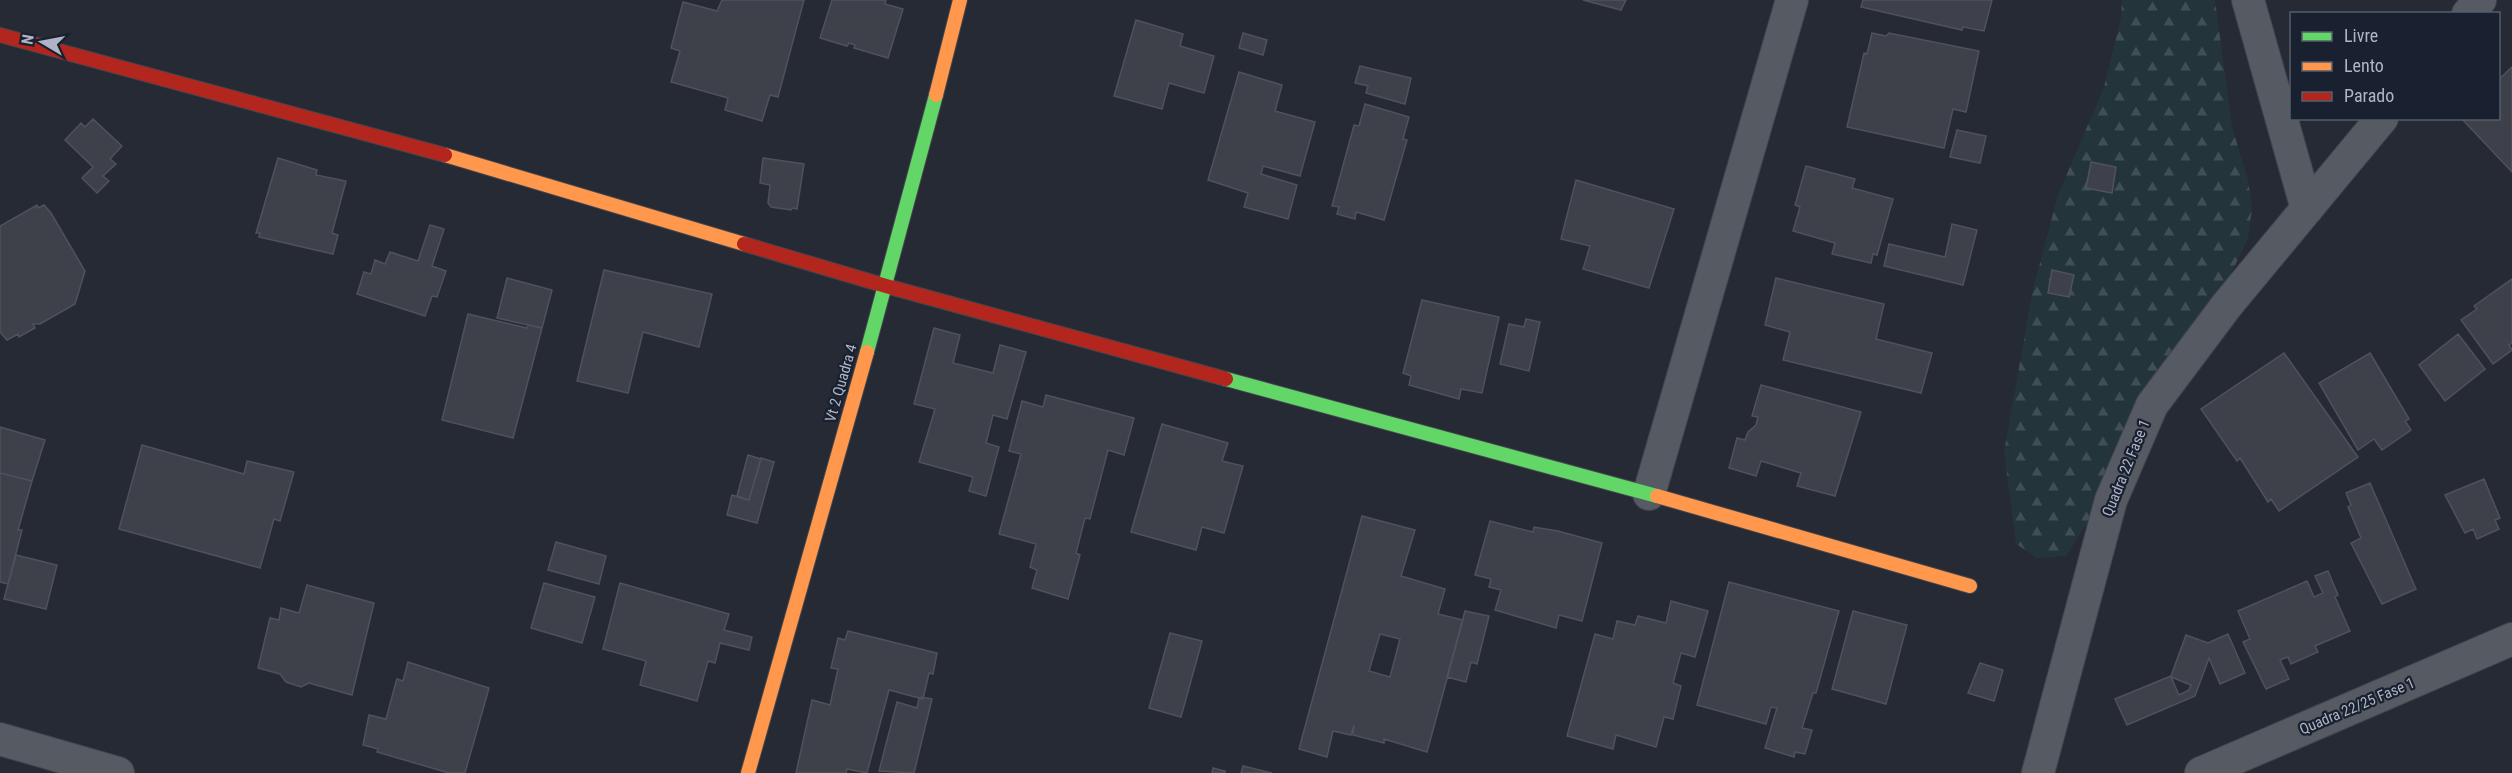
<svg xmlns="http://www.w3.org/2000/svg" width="2512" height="773" viewBox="0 0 2512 773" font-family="'Roboto Condensed',sans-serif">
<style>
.forest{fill:url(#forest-firs)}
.building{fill:#3e414a;stroke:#4e525c;stroke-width:1.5;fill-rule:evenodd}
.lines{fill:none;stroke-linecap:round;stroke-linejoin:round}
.street-casing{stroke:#42454d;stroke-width:34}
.fast-casing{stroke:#42454d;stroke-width:16}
.slow-casing{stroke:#42454d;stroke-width:16}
.jam-casing{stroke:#42454d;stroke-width:16}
.street{stroke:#565a62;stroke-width:32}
.fast{stroke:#63d668;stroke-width:14}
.slow{stroke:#ff974d;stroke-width:14}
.jam{stroke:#b3261e;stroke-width:14}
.labels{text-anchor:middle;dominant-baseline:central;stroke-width:4.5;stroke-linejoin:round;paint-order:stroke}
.street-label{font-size:15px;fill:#afb5c7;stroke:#19202f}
</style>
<defs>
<pattern id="forest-firs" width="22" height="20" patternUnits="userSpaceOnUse" patternTransform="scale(1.5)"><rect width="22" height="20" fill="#23343a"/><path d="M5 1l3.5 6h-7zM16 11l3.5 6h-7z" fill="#404f55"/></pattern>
</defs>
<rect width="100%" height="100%" fill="#262a34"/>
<!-- forest -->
<path class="forest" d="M 2122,0 L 2215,0 L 2232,127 L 2248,180 L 2252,209 L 2248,238 L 2186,368 L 2066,556 L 2038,558 L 2016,544 L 2004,452 L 2033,289 L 2058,195 L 2104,87 L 2121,18 Z"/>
<!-- building -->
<path class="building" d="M 722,0 L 804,0 L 778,97 L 770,95 L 762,121 L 725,110 L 728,98 L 671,82 L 680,51 L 671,48 L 683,2 L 717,11 Z
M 832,0 L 886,0 L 885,4 L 903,9 L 888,58 L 854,48 L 855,45 L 849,43 L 847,46 L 820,38 Z
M 1583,0 L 1626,0 L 1621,10 Z
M 1863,0 L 1992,0 L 1984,31 L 1963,27 L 1962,30 L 1861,7 Z
M 1136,20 L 1183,34 L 1180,46 L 1214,56 L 1204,93 L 1169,83 L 1162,109 L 1114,96 Z
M 1243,33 L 1267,40 L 1263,55 L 1239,48 Z
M 1872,33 L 1886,36 L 1889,33 L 1979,51 L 1966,112 L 1953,109 L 1944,148 L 1847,127 L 1864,53 L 1867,54 Z
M 1360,66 L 1411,78 L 1405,104 L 1366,93 L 1368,86 L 1355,83 Z
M 2512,67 L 2512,172 L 2461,118 L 2498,118 L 2498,80 Z
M 1239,72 L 1282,85 L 1275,111 L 1315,122 L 1300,176 L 1263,166 L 1261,174 L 1297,185 L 1288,219 L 1244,207 L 1248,193 L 1208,180 Z
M 1365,104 L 1409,117 L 1403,139 L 1407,140 L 1384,220 L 1356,212 L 1355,219 L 1337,214 L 1339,207 L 1332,206 L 1354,125 L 1359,126 Z
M 93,119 L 122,146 L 110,159 L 116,164 L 103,176 L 109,181 L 97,193 L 82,178 L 93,167 L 65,140 L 81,123 L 85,127 Z
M 1957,130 L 1986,136 L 1980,163 L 1950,157 Z
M 278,158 L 317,170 L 316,175 L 346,181 L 332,233 L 338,235 L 333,254 L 259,237 L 260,233 L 256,233 Z
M 763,158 L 804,164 L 797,209 L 792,208 L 791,210 L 771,207 L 768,203 L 770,185 L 760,183 Z
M 2091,162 L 2116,167 L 2112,193 L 2086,188 Z
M 1806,166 L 1855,179 L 1852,188 L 1893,199 L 1877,255 L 1873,254 L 1871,263 L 1832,254 L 1835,243 L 1793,231 L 1800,207 L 1795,205 Z
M 1576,180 L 1674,209 L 1649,288 L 1583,269 L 1590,246 L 1561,239 Z
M 37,205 L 38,208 L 44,205 L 51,213 L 85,271 L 75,304 L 40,324 L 33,324 L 35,328 L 19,337 L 18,334 L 7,340 L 0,332 L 0,226 Z
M 1952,224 L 1977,230 L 1963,285 L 1884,266 L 1889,244 L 1945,257 Z
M 430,225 L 444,229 L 432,266 L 446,271 L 437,297 L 432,296 L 425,316 L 357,294 L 364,272 L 371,274 L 375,260 L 385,264 L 390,252 L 418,261 Z
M 604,270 L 712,294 L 699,347 L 643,332 L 628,393 L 577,381 Z
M 2052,270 L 2074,275 L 2069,297 L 2048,293 Z
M 507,278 L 552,290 L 542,328 L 497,318 Z
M 1776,278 L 1884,304 L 1876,339 L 1932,353 L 1921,393 L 1783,360 L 1790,332 L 1765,325 Z
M 2512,279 L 2512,343 L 2509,345 L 2512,350 L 2493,364 L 2461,320 L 2477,309 L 2474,306 Z
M 1422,300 L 1499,317 L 1482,393 L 1461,389 L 1459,399 L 1409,385 L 1411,376 L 1403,373 Z
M 468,314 L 527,328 L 528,325 L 542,328 L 513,438 L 442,420 Z
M 1526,319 L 1540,322 L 1529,371 L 1500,364 L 1509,324 L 1524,327 Z
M 934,328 L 960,335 L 953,363 L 993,373 L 1000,345 L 1026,352 L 1007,419 L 993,415 L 986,443 L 999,447 L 986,496 L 969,491 L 973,477 L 919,462 L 935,409 L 914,404 Z
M 2458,334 L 2485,369 L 2445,401 L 2419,365 Z
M 2284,353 L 2358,457 L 2279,511 L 2271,499 L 2268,502 L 2240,458 L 2237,461 L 2201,409 Z
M 2370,353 L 2409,419 L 2405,421 L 2411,430 L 2382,450 L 2374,439 L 2358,450 L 2319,383 Z
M 1761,385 L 1861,412 L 1835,496 L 1797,486 L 1801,473 L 1761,461 L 1756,476 L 1729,468 L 1737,438 L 1745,440 L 1748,432 L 1756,425 L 1758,417 L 1752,416 Z
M 1046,395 L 1134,418 L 1124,455 L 1108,450 L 1090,519 L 1085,518 L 1076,553 L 1080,555 L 1068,599 L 1032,588 L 1037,570 L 1030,567 L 1036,544 L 999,534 L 1021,454 L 1009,451 L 1022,401 L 1043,407 Z
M 1162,424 L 1228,443 L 1222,461 L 1243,466 L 1224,533 L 1202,527 L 1196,550 L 1131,532 Z
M 0,427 L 45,440 L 32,481 L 0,473 Z
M 142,445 L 244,474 L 247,461 L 294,472 L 280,521 L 274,519 L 260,568 L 119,529 Z
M 748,455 L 761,459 L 749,500 L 737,496 Z
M 761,458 L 774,462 L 757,523 L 727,515 L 732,495 L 749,500 Z
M 0,473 L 32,481 L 18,530 L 22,530 L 8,584 L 0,582 Z
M 2484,479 L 2500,518 L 2495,520 L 2499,529 L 2477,539 L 2473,529 L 2465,533 L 2445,495 Z
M 2370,483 L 2416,589 L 2382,604 L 2351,543 L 2361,538 L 2348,507 L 2351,505 L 2346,493 Z
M 1362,516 L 1415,530 L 1401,576 L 1445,589 L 1438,614 L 1463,620 L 1427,752 L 1384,739 L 1384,743 L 1353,735 L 1354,725 L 1351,735 L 1333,731 L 1327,757 L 1299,749 ZM 1380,634 L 1400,639 L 1390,677 L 1369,671 Z
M 1490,521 L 1533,532 L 1534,527 L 1558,531 L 1602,543 L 1582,621 L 1559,615 L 1556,628 L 1495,610 L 1501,590 L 1489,587 L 1491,579 L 1475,575 Z
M 556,542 L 606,556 L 599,584 L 548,570 Z
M 16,555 L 57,565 L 46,609 L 4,599 Z
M 2328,571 L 2338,595 L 2335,597 L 2350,631 L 2315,646 L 2318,652 L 2291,664 L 2288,657 L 2280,660 L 2289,679 L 2266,689 L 2243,642 L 2250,639 L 2238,611 L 2307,581 L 2314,597 L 2323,593 L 2315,576 Z
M 1729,582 L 1839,611 L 1816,693 L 1813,693 L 1802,728 L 1812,730 L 1805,754 L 1795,752 L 1794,757 L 1765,748 L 1777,708 L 1771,707 L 1766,724 L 1697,705 Z
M 544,583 L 595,597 L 582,643 L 531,628 Z
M 620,583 L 729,614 L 724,630 L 752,637 L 749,650 L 720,643 L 715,663 L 708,661 L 697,701 L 640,685 L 646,661 L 603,649 Z
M 307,585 L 374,603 L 352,695 L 309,683 L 301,687 L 286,682 L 280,674 L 258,668 L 270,618 L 279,620 L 281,608 L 299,613 Z
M 1671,601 L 1708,611 L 1695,657 L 1681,653 L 1673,683 L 1681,686 L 1673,719 L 1664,717 L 1656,747 L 1616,735 L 1613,749 L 1567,736 L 1595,634 L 1613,639 L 1617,621 L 1635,625 L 1638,616 L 1666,623 Z
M 1465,611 L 1489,616 L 1477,664 L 1471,662 L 1466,682 L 1447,677 Z
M 1853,611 L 1907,625 L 1886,704 L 1832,689 Z
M 848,631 L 937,653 L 933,674 L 929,673 L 923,699 L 889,690 L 867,773 L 847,769 L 846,773 L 796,773 L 812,700 L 830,705 L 838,669 L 831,668 L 838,638 L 845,640 Z
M 1170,633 L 1202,641 L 1181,717 L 1149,708 Z
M 2228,634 L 2245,673 L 2220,684 L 2209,658 L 2195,696 L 2127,725 L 2115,699 L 2171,676 L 2186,635 L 2208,643 ZM 2171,677 L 2191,685 L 2189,690 L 2179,695 Z
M 408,662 L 489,688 L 465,773 L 449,773 L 377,752 L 378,749 L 363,745 L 369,715 L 386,719 L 396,682 L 397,679 L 403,681 Z
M 1980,663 L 2003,670 L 1994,701 L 1968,693 Z
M 923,697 L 932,699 L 914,773 L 879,771 L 897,702 L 917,708 L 919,698 Z
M 1243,766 L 1272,773 L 1241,773 Z
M 1213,768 L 1225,771 L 1225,773 L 1212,773 Z"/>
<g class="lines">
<!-- street casing -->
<g class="street-casing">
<path id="street" d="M 2248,0 L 2307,209
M 2468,14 L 2480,0
M 1649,494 L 1792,0
M 0,739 L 118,773
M 2038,773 L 2111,500 L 2152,405 L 2227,305 L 2382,118
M 2201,773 L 2512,639"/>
</g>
<!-- fast casing -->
<g class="fast-casing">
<path id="fast" d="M 867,352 L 936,95
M 1226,379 L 1657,496"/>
</g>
<!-- slow casing -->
<g class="slow-casing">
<path id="slow" d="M 936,95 L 960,0
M 445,155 L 744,244
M 1657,496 L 1970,586
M 748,773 L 867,352"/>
</g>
<!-- jam casing -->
<g class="jam-casing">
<path id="jam" d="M 0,35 L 445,155
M 744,244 L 886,286 L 1226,379"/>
</g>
<!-- street -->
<use href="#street" class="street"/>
<!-- fast -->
<use href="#fast" class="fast"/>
<!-- slow -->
<use href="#slow" class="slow"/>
<!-- jam -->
<use href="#jam" class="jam"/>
</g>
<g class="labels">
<!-- street labels -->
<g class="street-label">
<text transform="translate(841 383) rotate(-74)">Vt 2 Quadra 4</text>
<text transform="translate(2126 468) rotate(-68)">Quadra 22 Fase 1</text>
<text transform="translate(2357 706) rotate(-23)">Quadra 22/25 Fase 1</text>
</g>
</g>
<!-- legend -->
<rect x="2290" y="12" width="210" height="108" fill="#19202f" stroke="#555c6c" stroke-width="1.5"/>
<rect x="2302" y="32" width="30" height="9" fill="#63d668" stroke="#555c6c" stroke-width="1.5"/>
<text x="2344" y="42" font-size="18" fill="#afb5c7">Livre</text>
<rect x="2302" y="62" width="30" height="9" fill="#ff974d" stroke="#555c6c" stroke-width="1.5"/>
<text x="2344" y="72" font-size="18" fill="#afb5c7">Lento</text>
<rect x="2302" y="92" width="30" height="9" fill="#b3261e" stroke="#555c6c" stroke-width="1.5"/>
<text x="2344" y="102" font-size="18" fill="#afb5c7">Parado</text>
<!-- north arrow -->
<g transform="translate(42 42) rotate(280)" stroke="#19202f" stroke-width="4.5" paint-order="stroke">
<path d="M0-4.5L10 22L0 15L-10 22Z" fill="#afb5c7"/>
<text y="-9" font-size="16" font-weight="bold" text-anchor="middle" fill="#afb5c7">N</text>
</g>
</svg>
